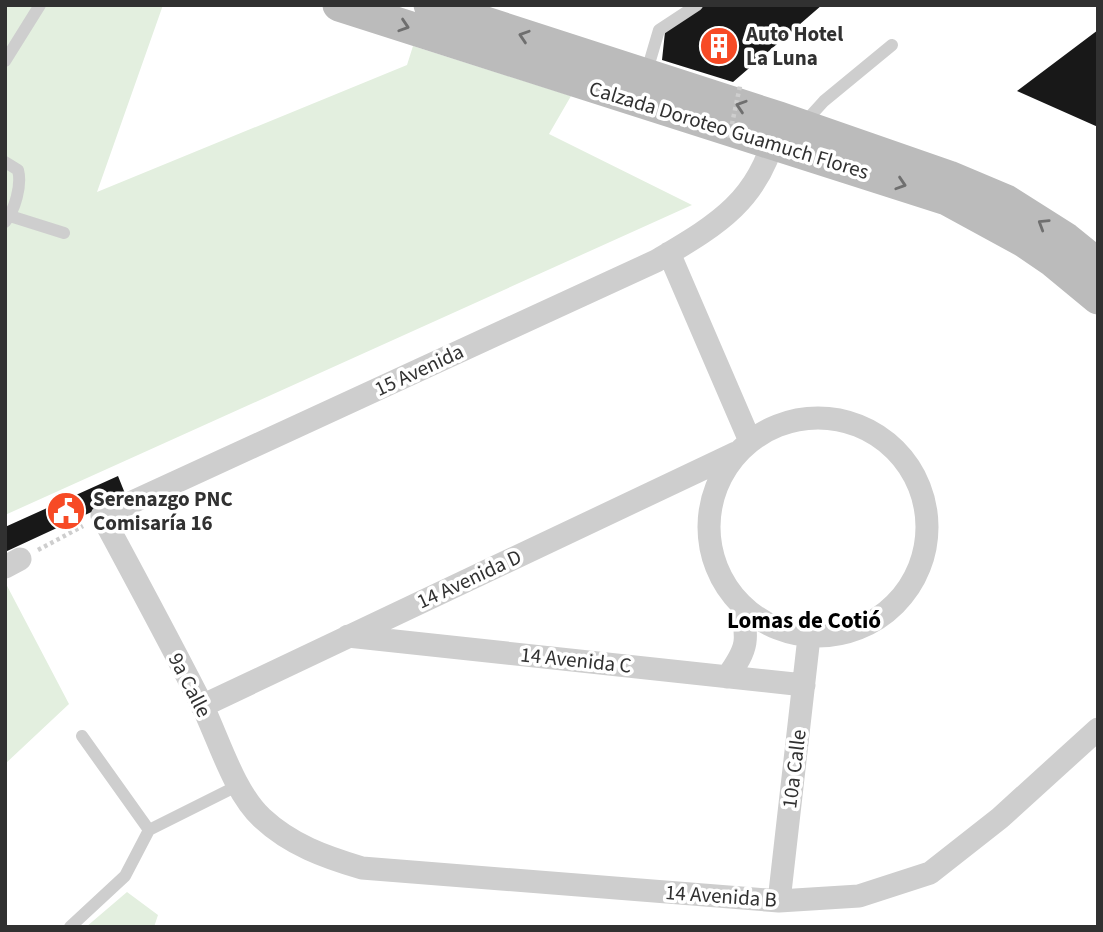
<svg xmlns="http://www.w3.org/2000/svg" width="1103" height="932" viewBox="0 0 1103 932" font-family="'Source Sans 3',sans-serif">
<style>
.green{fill:#e3efdf}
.building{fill:#181818}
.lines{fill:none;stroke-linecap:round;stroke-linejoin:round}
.path{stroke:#cecece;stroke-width:4.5;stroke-dasharray:3.5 3.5;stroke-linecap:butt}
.service{stroke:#cecece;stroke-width:12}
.minor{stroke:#cecece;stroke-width:23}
.secondary{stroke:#bbb;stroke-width:33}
.path-bridge{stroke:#cecece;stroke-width:4.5;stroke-dasharray:3.5 3.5;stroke-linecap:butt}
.oneway{stroke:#6f6f6f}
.labels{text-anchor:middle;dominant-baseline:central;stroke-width:7;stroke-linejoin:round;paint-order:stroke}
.poi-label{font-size:21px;font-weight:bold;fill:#313131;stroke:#fff;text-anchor:start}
.street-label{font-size:21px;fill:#313131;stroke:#fff}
.neighbourhood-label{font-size:23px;font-weight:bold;fill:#000;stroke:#fff}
</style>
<rect width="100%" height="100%" fill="#fff"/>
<!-- green -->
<path class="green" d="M 5,5 L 163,5 L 97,192 L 407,65 L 413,46 L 571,96 L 549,134 L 692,205 L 5,515 Z
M 5,582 L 69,704 L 5,764 Z
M 127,892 L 158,915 L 154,927 L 86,927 Z"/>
<!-- building -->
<path class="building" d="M 705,5 L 822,5 L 733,82 L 662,60 L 665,32 Z
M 1098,30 L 1098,127 L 1017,91 Z
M 118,476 L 126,496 L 5,552 L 5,527 Z"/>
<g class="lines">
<!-- path -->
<path class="path" d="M 38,550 L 83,526"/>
<!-- service -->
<path class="service" d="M 5,61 L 40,5
M 646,74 L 659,30 L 697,5
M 804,123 L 824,101 L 892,45
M 5,162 L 18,170 C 22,185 15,210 5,222
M 10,216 L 64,233
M 82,736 L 149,830
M 70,927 L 125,876 L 149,830 L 239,785"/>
<!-- minor -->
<path class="minor" d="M 776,130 C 759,202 715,226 656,261 L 102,516 C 136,579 170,642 202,705 C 219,740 234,792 262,818 C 291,845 325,857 362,868 L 779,901 L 859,896 L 930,873 L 1000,818 L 1098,729
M 669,253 L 750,441
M709 527a109 109 0 1 1 218 0a109 109 0 1 1-218 0Z
M 5,567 L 20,559
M 348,636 L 804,685
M 727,677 C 749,647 748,640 741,605
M 202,706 L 736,453
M 779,901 L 809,637"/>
<!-- secondary -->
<path class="secondary" d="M 339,5 L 947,199 L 1024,241 L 1052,260 L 1098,298
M 430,5 L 779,118 L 949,177 L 1006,201 L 1066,239 L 1098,265"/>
<!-- path-bridge -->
<path class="path-bridge" d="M 729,138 L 740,86"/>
</g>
<!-- one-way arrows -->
<defs><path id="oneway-chevron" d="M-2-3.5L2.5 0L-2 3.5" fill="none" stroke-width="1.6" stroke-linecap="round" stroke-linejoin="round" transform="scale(1.75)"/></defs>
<g class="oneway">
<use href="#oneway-chevron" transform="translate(404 26) rotate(18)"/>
<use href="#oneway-chevron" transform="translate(524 36) rotate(-162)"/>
<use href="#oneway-chevron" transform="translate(741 106) rotate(-162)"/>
<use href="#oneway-chevron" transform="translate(901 184) rotate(18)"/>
<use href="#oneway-chevron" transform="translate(1043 224) rotate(-148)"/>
</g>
<!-- icons -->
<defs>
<g id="building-disc" transform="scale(2.0125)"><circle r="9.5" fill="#f74a25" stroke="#fff"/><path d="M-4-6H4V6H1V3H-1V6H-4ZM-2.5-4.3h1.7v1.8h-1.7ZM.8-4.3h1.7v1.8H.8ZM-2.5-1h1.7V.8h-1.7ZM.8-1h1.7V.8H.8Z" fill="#fff"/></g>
<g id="civic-disc" transform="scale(2.0125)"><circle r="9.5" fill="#f74a25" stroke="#fff"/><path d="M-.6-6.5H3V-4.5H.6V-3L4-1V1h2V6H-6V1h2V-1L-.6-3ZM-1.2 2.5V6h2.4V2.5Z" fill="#fff"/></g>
</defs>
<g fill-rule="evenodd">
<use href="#building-disc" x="719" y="46"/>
<use href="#civic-disc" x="66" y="511"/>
</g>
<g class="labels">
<!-- poi labels -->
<g class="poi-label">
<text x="746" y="34">Auto Hotel<tspan x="746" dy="24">La Luna</tspan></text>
<text x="93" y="499">Serenazgo PNC<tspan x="93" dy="24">Comisaría 16</tspan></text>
</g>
<!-- street labels -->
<g class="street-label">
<text transform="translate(729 130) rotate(17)">Calzada Doroteo Guamuch Flores</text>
<text transform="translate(419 370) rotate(-25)">15 Avenida</text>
<text transform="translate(469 579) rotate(-25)">14 Avenida D</text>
<text transform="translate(576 660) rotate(6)">14 Avenida C</text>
<text transform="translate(190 685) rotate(63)">9a Calle</text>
<text transform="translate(794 769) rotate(-83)">10a Calle</text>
<text transform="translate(721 896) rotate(4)">14 Avenida B</text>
</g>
<!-- neighbourhood labels -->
<g class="neighbourhood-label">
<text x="804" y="620">Lomas de Cotió</text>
</g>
</g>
<!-- border -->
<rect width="1103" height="932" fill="none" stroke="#313131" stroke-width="14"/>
</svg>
